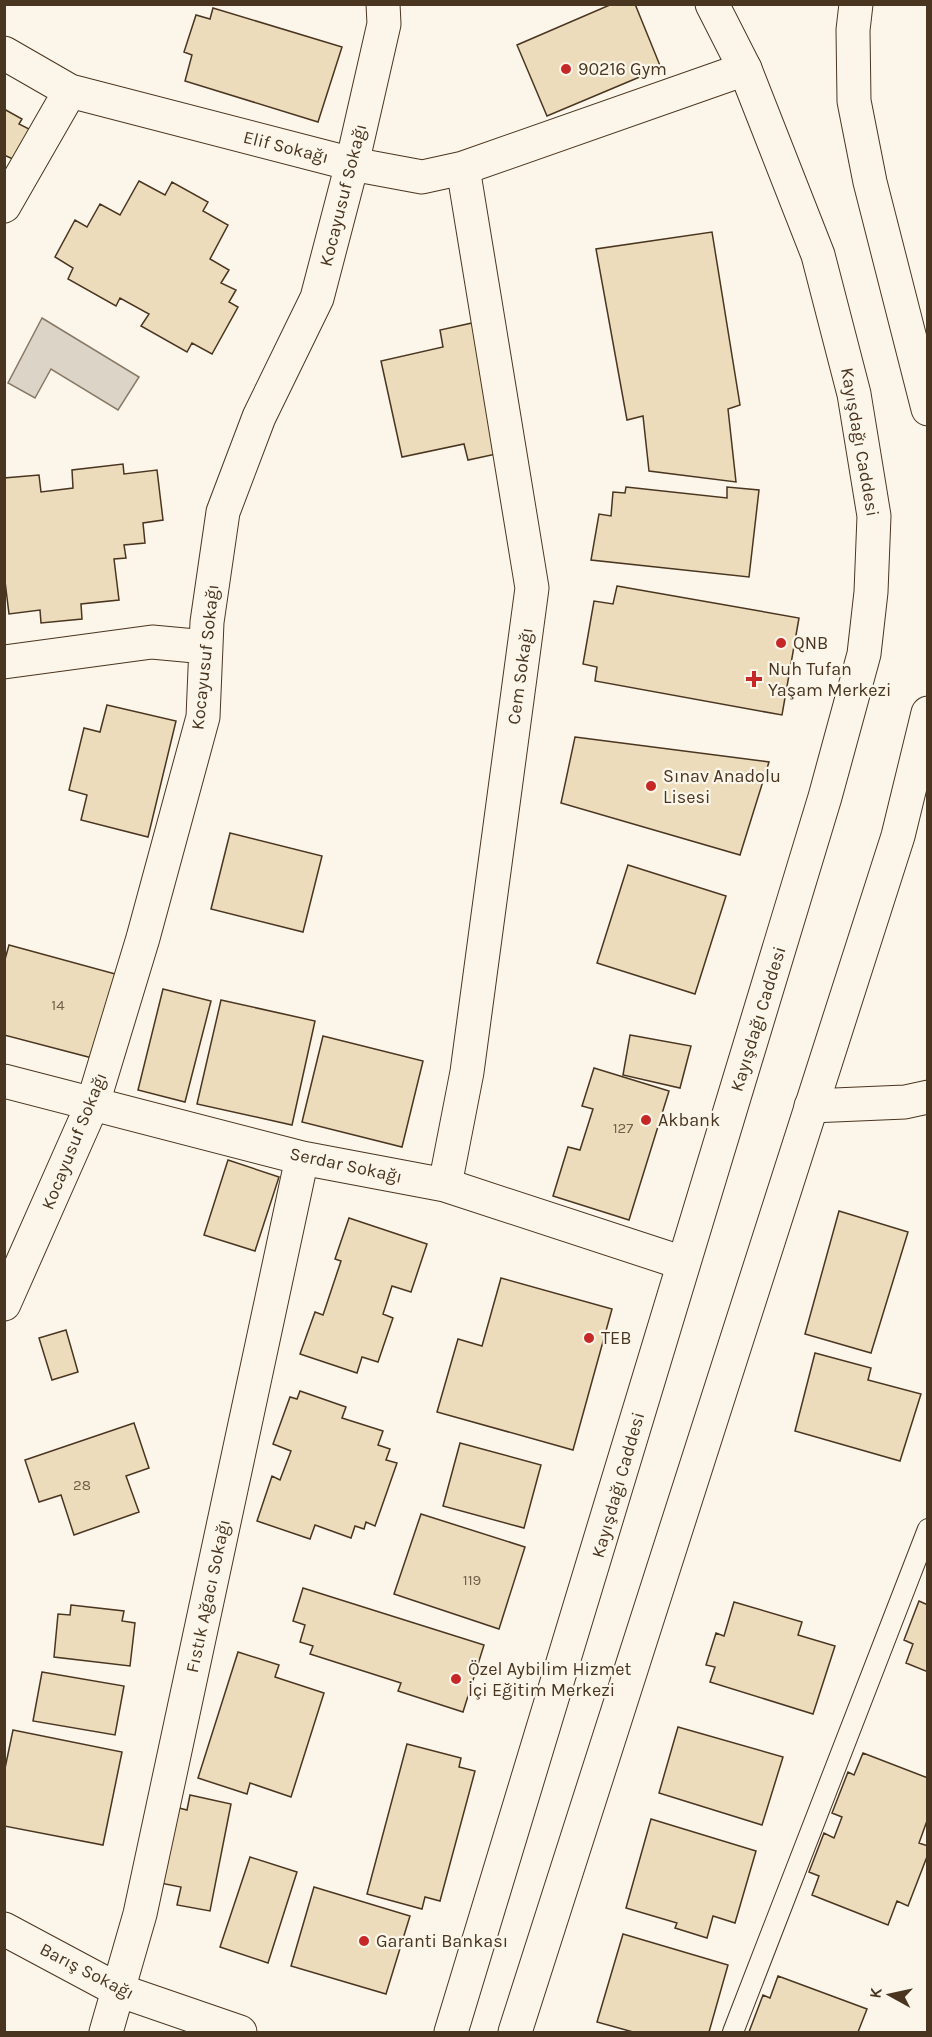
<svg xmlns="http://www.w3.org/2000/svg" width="932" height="2037" viewBox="0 0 932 2037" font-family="Karla,sans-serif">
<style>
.water{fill:#dcd4c6;stroke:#887966;stroke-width:1.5}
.building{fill:#ecdcbc;stroke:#4a3520;stroke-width:1.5}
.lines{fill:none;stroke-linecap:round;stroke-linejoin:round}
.service-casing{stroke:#4a3520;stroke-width:22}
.minor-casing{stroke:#4a3520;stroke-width:35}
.primary-casing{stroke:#4a3520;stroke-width:35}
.service{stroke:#fbf6e9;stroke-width:20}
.minor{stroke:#fbf6e9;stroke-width:33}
.primary{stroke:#fbf6e9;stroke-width:33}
.poi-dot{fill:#c62828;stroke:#fbf6e9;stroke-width:2}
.labels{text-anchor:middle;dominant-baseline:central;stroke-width:4.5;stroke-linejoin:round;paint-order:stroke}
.number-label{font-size:15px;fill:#725f47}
.poi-label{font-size:18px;fill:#4a3520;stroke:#fbf6e9;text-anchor:start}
.street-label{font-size:18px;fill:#4a3520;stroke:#fbf6e9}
</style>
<rect width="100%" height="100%" fill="#fbf6e9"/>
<!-- water -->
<path class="water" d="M 42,318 L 139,377 L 118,410 L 51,369 L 35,398 L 8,383 Z"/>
<!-- building -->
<path class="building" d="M 612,4 L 635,4 L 661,68 L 547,116 L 517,45 Z
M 213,8 L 342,47 L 318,122 L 185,81 L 192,55 L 184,52 L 196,15 L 210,19 Z
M 4,109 L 22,119 L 19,124 L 31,130 L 15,160 L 4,155 Z
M 139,181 L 165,195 L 172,182 L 208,202 L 203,211 L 228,225 L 210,259 L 229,270 L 221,283 L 236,290 L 229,302 L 238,307 L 212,354 L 192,343 L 187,352 L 141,326 L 149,314 L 120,298 L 116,306 L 68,279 L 73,268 L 55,257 L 75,220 L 87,227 L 100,204 L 120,215 Z
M 712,232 L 740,405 L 728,409 L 736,482 L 649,471 L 643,416 L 627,420 L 596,249 Z
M 472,323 L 501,453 L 468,460 L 464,444 L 402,457 L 381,361 L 443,347 L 440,330 Z
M 123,464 L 124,474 L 157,470 L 163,520 L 143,523 L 145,543 L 124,545 L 126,558 L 114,559 L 119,600 L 81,604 L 82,619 L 41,623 L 40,610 L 9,614 L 4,573 L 4,478 L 39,475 L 41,492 L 73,488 L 72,470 Z
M 626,487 L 727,498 L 727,487 L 759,490 L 749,577 L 591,560 L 599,514 L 611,516 L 613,492 L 625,493 Z
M 617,586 L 799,618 L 782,715 L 595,681 L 597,667 L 583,664 L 594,601 L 613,604 Z
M 107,705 L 176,721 L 148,837 L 81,820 L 87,795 L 69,790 L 84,728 L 100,732 Z
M 575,737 L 769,762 L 740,855 L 561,803 Z
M 230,833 L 322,856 L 303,932 L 211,909 Z
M 628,865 L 726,896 L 695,994 L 597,963 Z
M 9,945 L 119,975 L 96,1059 L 4,1035 L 4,963 Z
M 163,989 L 211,1001 L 185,1102 L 138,1090 Z
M 221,1000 L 315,1021 L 292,1125 L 197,1104 Z
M 630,1035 L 691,1046 L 680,1088 L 623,1075 Z
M 323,1036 L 423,1061 L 402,1147 L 302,1122 Z
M 594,1068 L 669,1091 L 629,1220 L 553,1196 L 568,1147 L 580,1150 L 593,1109 L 582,1106 Z
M 228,1160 L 279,1177 L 255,1251 L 204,1235 Z
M 839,1211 L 908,1232 L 871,1353 L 805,1334 Z
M 349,1218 L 427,1244 L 411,1292 L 392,1286 L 383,1314 L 393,1318 L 378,1362 L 362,1357 L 357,1373 L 300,1354 L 315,1312 L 323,1315 L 341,1261 L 335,1259 Z
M 501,1278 L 612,1309 L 573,1450 L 437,1412 L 458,1339 L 482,1346 Z
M 66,1330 L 78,1372 L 52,1380 L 39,1338 Z
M 815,1353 L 871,1368 L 868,1380 L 921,1394 L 900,1461 L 795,1431 Z
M 300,1391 L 346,1407 L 342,1418 L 383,1431 L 378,1445 L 390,1449 L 386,1460 L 397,1463 L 375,1526 L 366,1522 L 364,1529 L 355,1526 L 351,1538 L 315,1525 L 310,1539 L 257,1521 L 272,1476 L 280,1480 L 291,1451 L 273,1444 L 290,1397 L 297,1399 Z
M 134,1423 L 149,1468 L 126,1476 L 139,1512 L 74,1535 L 61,1495 L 39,1502 L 25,1460 Z
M 460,1443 L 541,1465 L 524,1528 L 443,1506 Z
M 421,1514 L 525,1547 L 499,1629 L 394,1594 Z
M 303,1588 L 484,1645 L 463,1712 L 398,1691 L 401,1683 L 310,1654 L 313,1646 L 300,1642 L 305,1625 L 293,1621 Z
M 919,1601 L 928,1605 L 928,1672 L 906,1663 L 913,1644 L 904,1640 Z
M 734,1602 L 802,1622 L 798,1635 L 835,1646 L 813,1714 L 710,1682 L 715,1667 L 706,1665 L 716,1633 L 724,1636 Z
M 71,1605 L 124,1611 L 122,1621 L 135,1623 L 130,1666 L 54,1657 L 58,1614 L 70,1615 Z
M 238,1652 L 279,1665 L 275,1677 L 324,1693 L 291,1797 L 250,1783 L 247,1794 L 198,1778 Z
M 42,1672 L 124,1686 L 115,1735 L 33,1721 Z
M 678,1727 L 783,1757 L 762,1825 L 659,1793 Z
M 13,1730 L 122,1752 L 103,1845 L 4,1826 L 4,1773 Z
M 407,1744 L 461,1758 L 459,1767 L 475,1771 L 440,1901 L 425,1897 L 422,1909 L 367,1894 Z
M 863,1753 L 928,1778 L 928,1818 L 919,1843 L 928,1846 L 928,1854 L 908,1906 L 897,1901 L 888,1925 L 812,1895 L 819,1876 L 809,1872 L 824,1833 L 834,1838 L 842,1817 L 832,1813 L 848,1772 L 854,1775 Z
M 190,1795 L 231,1804 L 210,1911 L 177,1905 L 181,1887 L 160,1883 L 175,1807 L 187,1810 Z
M 651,1819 L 756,1851 L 735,1923 L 713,1916 L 707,1938 L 675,1928 L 677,1923 L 626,1908 Z
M 250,1857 L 297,1872 L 268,1963 L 220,1947 Z
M 314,1887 L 410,1916 L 386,1994 L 291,1966 Z
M 623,1934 L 728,1965 L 709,2032 L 633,2032 L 597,2022 Z
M 778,1976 L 867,2009 L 858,2032 L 749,2032 L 763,1995 L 770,1998 Z"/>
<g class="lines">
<!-- service casing -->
<g class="service-casing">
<path id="service" d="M 733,2032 L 928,1529"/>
</g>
<!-- minor casing -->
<g class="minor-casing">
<path id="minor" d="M 4,53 L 70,91 L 352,164 L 422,177 L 463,168 L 745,69
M 4,206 L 70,91
M 4,662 L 152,642 L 206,647
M 4,1081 L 302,1158 L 445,1185 L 683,1263
M 811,1106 L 905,1102 L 928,1097
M 445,1185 L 467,1072 L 532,588 L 463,168
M 4,1304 L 93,1103 L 143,938 L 203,717 L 207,622 L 223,512 L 259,417 L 317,298 L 352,164 L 384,24 L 383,4
M 4,1929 L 118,1990 L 240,2032
M 106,2032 L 140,1914 L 302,1158"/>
</g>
<!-- primary casing -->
<g class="primary-casing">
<path id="primary" d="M 856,4 L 853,30 L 854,101 L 870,182 L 928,409
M 451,2032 L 825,797 L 864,654 L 871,592 L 874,516 L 854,394 L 818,255 L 745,69 L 712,4
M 515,2032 L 898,836 L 928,713"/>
</g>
<!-- service -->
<use href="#service" class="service"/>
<!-- minor -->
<use href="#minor" class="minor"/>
<!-- primary -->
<use href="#primary" class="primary"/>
</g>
<!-- markers -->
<g class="poi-dot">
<circle cx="566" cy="69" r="6"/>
<circle cx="781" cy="643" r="6"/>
<path d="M751 670h6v6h6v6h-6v6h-6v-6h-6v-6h6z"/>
<circle cx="651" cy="786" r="6"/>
<circle cx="646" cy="1120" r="6"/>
<circle cx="589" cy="1338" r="6"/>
<circle cx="456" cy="1679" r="6"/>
<circle cx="364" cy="1941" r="6"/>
</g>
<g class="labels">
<!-- number labels -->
<g class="number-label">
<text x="58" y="1005">14</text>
<text x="623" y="1128">127</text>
<text x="82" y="1485">28</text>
<text x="472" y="1580">119</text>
</g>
<!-- poi labels -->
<g class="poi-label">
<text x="578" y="69">90216 Gym</text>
<text x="793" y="643">QNB</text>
<text x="768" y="669">Nuh Tufan<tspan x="768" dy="21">Yaşam Merkezi</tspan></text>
<text x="663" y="776">Sınav Anadolu<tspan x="663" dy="21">Lisesi</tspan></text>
<text x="658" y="1120">Akbank</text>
<text x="601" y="1338">TEB</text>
<text x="468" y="1669">Özel Aybilim Hizmet<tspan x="468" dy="21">İçi Eğitim Merkezi</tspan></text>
<text x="376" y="1941">Garanti Bankası</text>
</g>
<!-- street labels -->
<g class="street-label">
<text transform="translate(286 147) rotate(14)">Elif Sokağı</text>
<text transform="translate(343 195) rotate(-76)">Kocayusuf Sokağı</text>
<text transform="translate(860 442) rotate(80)">Kayışdağı Caddesi</text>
<text transform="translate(205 657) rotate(-84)">Kocayusuf Sokağı</text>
<text transform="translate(520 676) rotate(-82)">Cem Sokağı</text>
<text transform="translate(758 1019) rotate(-73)">Kayışdağı Caddesi</text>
<text transform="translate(74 1141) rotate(-68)">Kocayusuf Sokağı</text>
<text transform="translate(346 1165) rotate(12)">Serdar Sokağı</text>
<text transform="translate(618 1485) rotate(-74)">Kayışdağı Caddesi</text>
<text transform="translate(208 1596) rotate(-78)">Fıstık Ağacı Sokağı</text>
<text transform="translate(87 1971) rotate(27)">Barış Sokağı</text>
</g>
</g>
<!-- border -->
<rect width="932" height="2037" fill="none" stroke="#4a3520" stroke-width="12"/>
<!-- north arrow -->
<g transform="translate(890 1995) rotate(278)" stroke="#fbf6e9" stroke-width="4.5" paint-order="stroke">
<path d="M0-4.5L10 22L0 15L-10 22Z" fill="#4a3520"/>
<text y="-9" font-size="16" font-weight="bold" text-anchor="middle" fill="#4a3520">K</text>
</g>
</svg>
